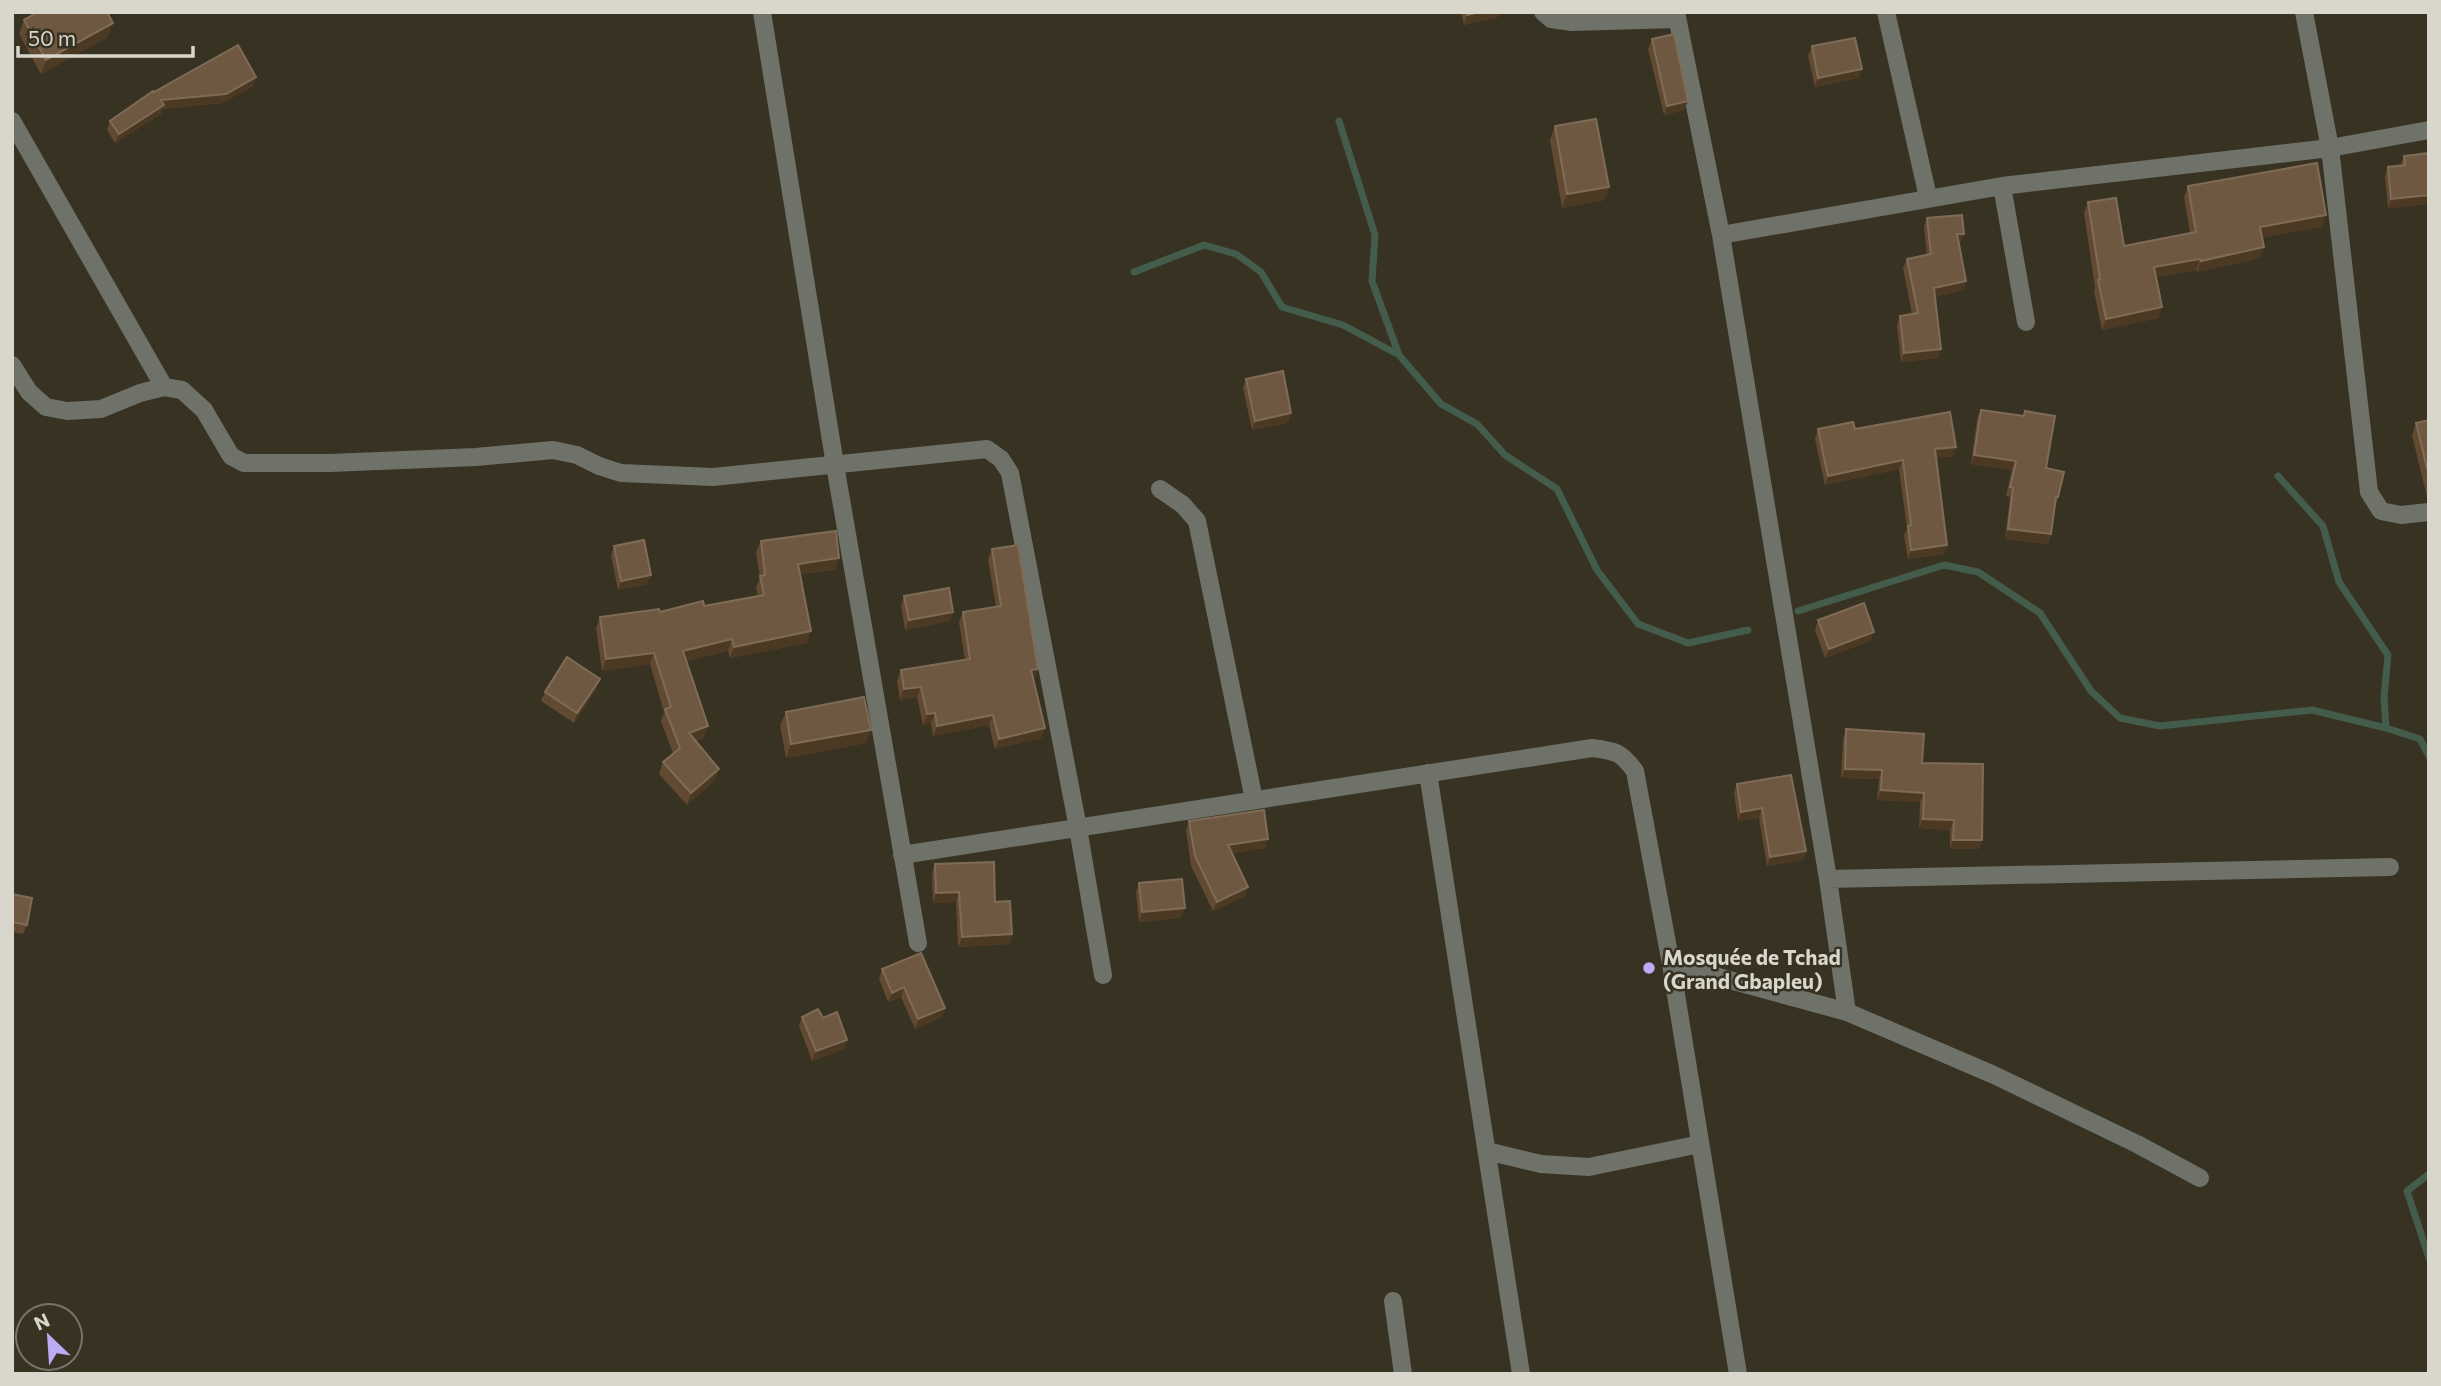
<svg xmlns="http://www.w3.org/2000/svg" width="2441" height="1386" viewBox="0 0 2441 1386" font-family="Commissioner,sans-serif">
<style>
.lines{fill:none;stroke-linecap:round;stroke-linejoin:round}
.stream{stroke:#445c4b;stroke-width:7}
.minor{stroke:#6e7269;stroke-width:18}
.wall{fill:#624931}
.shaded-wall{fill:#4c3924}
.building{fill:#6f5841;stroke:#7f6c57;stroke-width:2}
.poi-dot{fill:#bcaaf5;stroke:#383222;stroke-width:2.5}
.labels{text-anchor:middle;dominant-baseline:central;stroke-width:5;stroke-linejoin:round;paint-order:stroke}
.poi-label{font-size:21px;font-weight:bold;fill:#d9d6cb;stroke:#383222;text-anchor:start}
</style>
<rect width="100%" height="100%" fill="#383222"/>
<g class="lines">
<!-- stream -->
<path class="stream" d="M 1339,121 L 1375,235 L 1372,281 L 1399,355
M 1134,272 L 1204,245 L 1236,254 L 1261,272 L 1282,307 L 1343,325 L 1399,355 L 1441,404 L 1477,424 L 1505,455 L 1557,489 L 1597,570 L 1638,624 L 1688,643 L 1748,630
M 2278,476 L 2323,526 L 2339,582 L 2388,655 L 2384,698 L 2386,728
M 1798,611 L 1944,565 L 1978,572 L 2040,613 L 2091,691 L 2120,718 L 2160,726 L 2312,710 L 2386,728 L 2420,739 L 2429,756
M 2429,1174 L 2407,1191 L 2429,1258"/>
<!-- minor -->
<path class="minor" d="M 762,12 L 835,465 L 918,943
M 1543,12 L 1551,19 L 1572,22 L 1677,19
M 1676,12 L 1721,235 L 1828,879 L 1847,1012
M 1886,12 L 1928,197
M 2304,12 L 2330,148 L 2369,492 L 2381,511 L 2401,515 L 2429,512
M 12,121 L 164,387
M 2002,186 L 2026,322
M 1721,235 L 2002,186 L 2330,148 L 2429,130
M 12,365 L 29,392 L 46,407 L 67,411 L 101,409 L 140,393 L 164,387 L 182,390 L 204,410 L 231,456 L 244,463 L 330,463 L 476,457 L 553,450 L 577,455 L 599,466 L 621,473 L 713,477 L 987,449 L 1001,459 L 1010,473 L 1078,828 L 1103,975
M 1160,489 L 1183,505 L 1197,521 L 1254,800
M 1428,773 L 1521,1374
M 902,855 L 1592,748 C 1616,751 1621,752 1635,771 L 1671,964
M 1828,879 L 2390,867
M 1487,1151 L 1541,1164 L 1589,1167 L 1700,1144
M 1393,1301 L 1403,1374
M 1738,1374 L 1671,964 L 1847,1012 L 1994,1075 L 2137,1144 L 2200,1178"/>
</g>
<!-- wall -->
<path class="wall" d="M 1461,12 L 1499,12 L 1498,17 L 1464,25 Z
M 24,20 L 108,37 L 41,74 L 19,34 Z
M 1652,39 L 1684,110 L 1664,115 L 1648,49 Z
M 1812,46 L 1862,69 L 1858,78 L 1815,87 L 1808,56 Z
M 253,86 L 222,103 L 163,109 L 161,114 L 115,143 L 107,130 L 110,121 L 154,92 Z
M 1555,126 L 1609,187 L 1604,200 L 1562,208 L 1550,140 Z
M 2429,153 L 2429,204 L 2388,208 L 2385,176 L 2388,167 L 2400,166 L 2404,156 Z
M 2188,186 L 2326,215 L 2322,227 L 2262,237 L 2260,258 L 2197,272 L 2196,270 L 2156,277 L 2158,318 L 2102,330 L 2094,291 L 2095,287 L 2084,213 L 2088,202 L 2124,246 L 2190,233 L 2184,197 Z
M 1927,218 L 1964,234 L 1960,243 L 1959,243 L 1966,281 L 1963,290 L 1935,297 L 1941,349 L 1938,358 L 1901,362 L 1897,325 L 1900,316 L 1912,314 L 1903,268 L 1907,259 L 1927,255 L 1924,227 Z
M 1246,379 L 1291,413 L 1288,423 L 1252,430 L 1243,388 Z
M 1981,410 L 2023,416 L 2025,411 L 2058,497 L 2055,507 L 2051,534 L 2048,544 L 2005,539 L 2010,497 L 2006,496 L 2012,470 L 1971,464 L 1977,419 Z
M 2429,420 L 2429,497 L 2427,497 L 2412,435 L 2416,423 Z
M 1818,429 L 1855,429 L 1956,447 L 1953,456 L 1936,458 L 1944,554 L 1908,559 L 1904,535 L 1907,529 L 1899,469 L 1825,485 L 1815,439 Z
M 761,541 L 839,558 L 835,570 L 800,574 L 807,643 L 730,658 L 728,651 L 686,661 L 704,738 L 696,741 L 719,769 L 715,780 L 687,805 L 659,774 L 663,762 L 673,753 L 661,721 L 664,712 L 650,664 L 602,671 L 596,628 L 600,617 L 660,612 L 704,606 L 758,596 L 756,587 L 760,578 L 756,552 Z
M 614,546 L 647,584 L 618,590 L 611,555 Z
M 992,549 L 1038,669 L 1033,679 L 1045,728 L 1041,738 L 995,749 L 989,725 L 933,736 L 931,723 L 923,725 L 917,697 L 900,700 L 897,681 L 901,670 L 965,660 L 959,622 L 963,612 L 996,607 L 988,560 Z
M 904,596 L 953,612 L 950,621 L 905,630 L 901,605 Z
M 1818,620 L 1874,632 L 1870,641 L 1825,658 L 1815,630 Z
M 597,688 L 574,723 L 541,701 L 545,692 Z
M 786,712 L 866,743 L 786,758 L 780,725 Z
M 1846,729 L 1922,763 L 1982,840 L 1979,849 L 1950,849 L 1950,830 L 1919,828 L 1920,802 L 1877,800 L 1879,779 L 1841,778 L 1843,739 Z
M 1737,784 L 1806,851 L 1803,860 L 1767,866 L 1759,818 L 1738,821 L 1734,793 Z
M 1189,821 L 1265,848 L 1232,853 L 1245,896 L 1213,911 L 1191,866 L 1186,830 Z
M 935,864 L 995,902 L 1012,934 L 1009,944 L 958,947 L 956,902 L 933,903 L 932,873 Z
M 1139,883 L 1181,918 L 1139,922 L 1136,892 Z
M 12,894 L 27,925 L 23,934 L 12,932 Z
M 882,969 L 945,1008 L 942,1017 L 915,1029 L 901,997 L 888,1002 L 879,979 Z
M 802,1017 L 823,1018 L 844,1049 L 812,1061 L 799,1026 Z"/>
<!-- shaded-wall -->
<path class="shaded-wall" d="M 1480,12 L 1499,12 L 1498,17 L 1464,25 L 1467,15 Z
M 113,23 L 108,37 L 41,74 L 46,60 Z
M 1862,69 L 1858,78 L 1815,87 L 1818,78 Z
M 256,77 L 253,86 L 222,103 L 163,109 L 161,114 L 115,143 L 119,134 L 161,100 Z
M 1688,101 L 1684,110 L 1664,115 L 1667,106 Z
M 1609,187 L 1604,200 L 1562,208 L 1567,194 Z
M 2429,195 L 2429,204 L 2388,208 L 2391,199 Z
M 2326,215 L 2322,227 L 2256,239 L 2260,227 Z
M 1957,234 L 1964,234 L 1960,243 L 1954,243 Z
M 2264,247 L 2260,258 L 2197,272 L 2201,261 Z
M 2200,259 L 2196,270 L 2150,279 L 2154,267 Z
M 1966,281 L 1963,290 L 1930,298 L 1934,288 Z
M 2162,307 L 2158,318 L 2102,330 L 2106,319 Z
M 1941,349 L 1938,358 L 1901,362 L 1904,353 Z
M 1291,413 L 1288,423 L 1252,430 L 1255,421 Z
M 1956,447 L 1953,456 L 1931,459 L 1935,449 Z
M 1974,455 L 2016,461 L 2012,470 L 1971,464 Z
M 1903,460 L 1899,469 L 1825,485 L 1828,476 Z
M 2008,529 L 2051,534 L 2048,544 L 2005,539 Z
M 1947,545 L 1944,554 L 1908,559 L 1911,550 Z
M 839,558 L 835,570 L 793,575 L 798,564 Z
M 651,575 L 647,584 L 618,590 L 621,581 Z
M 953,612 L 950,621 L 905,630 L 909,620 Z
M 811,631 L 807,643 L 730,658 L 734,647 Z
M 1874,632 L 1870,641 L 1825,658 L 1829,649 Z
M 732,639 L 728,651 L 678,663 L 683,651 Z
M 654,653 L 650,664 L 602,671 L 606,659 Z
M 1038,669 L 1034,679 L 1027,680 L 1031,670 Z
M 600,679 L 597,688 L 574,723 L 577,713 Z
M 921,687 L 917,697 L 900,700 L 904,689 Z
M 935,713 L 931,723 L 923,725 L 927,714 Z
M 993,715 L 989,725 L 933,736 L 937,726 Z
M 708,726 L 704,738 L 685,745 L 689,733 Z
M 1045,728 L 1041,738 L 995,749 L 999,739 Z
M 871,730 L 866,743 L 786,758 L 791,744 Z
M 719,769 L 715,780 L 687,805 L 691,793 Z
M 1845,769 L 1882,770 L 1879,779 L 1841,778 Z
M 1881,790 L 1924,793 L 1920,802 L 1877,800 Z
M 1762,808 L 1759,818 L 1738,821 L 1741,812 Z
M 1923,819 L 1954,820 L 1950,830 L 1919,828 Z
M 1268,839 L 1265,848 L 1225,854 L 1228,845 Z
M 1953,840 L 1982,840 L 1979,849 L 1950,849 Z
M 1806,851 L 1803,860 L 1767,866 L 1770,857 Z
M 1248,887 L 1245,896 L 1213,911 L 1217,902 Z
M 959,892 L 956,902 L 933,903 L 936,893 Z
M 1185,908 L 1181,918 L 1139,922 L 1142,912 Z
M 1012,934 L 1009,944 L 958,947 L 962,937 Z
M 904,987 L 901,997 L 888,1002 L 892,993 Z
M 945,1008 L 942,1017 L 915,1029 L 918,1019 Z
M 847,1040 L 844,1049 L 812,1061 L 816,1051 Z"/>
<!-- building -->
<path class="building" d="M 38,12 L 107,12 L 113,23 L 46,60 L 24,20 Z
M 1467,12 L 1480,12 L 1467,15 Z
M 1674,34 L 1688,101 L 1667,106 L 1652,39 Z
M 1855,38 L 1862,69 L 1818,78 L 1812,46 Z
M 238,45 L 256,77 L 226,94 L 161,100 L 164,105 L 119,134 L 110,121 L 153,91 L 154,92 Z
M 1596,119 L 1609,187 L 1567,194 L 1555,126 Z
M 2429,153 L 2429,195 L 2391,199 L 2388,167 L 2405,165 L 2404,156 Z
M 2317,163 L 2326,215 L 2260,227 L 2264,247 L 2201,261 L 2200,259 L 2154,267 L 2162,307 L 2106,319 L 2098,280 L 2100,279 L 2088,202 L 2116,198 L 2124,246 L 2196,232 L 2188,186 Z
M 1962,215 L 1964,234 L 1957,234 L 1966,281 L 1934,288 L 1941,349 L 1904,353 L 1900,316 L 1918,313 L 1907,259 L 1931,254 L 1927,218 Z
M 1283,371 L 1291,413 L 1255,421 L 1246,379 Z
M 1981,410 L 2024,416 L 2025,411 L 2055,416 L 2046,468 L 2064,472 L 2058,497 L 2056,497 L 2051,534 L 2008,529 L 2013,488 L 2010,487 L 2016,461 L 1974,455 Z
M 1950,412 L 1956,447 L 1935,449 L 1947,545 L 1911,550 L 1908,526 L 1911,525 L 1903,460 L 1828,476 L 1818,429 L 1853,422 L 1855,429 Z
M 2429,420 L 2429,476 L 2416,423 Z
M 836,531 L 839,558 L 798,564 L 811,631 L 734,647 L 732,639 L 683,651 L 708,726 L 689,733 L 719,769 L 691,793 L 663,762 L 680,748 L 665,709 L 671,707 L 654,653 L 606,659 L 600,617 L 659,609 L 660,612 L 703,601 L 704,606 L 764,595 L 760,576 L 765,575 L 761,541 Z
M 644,540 L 651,575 L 621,581 L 614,546 Z
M 1018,545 L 1038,669 L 1031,670 L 1045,728 L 999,739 L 993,715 L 937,726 L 935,713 L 927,714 L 921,687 L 904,689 L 901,670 L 970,659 L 963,612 L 1001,606 L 992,549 Z
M 949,588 L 953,612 L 909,620 L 904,596 Z
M 1864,603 L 1874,632 L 1829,649 L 1818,620 Z
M 567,657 L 600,679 L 577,713 L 545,692 Z
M 864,697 L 871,730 L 791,744 L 786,712 Z
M 1846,729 L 1924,734 L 1922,763 L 1983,764 L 1982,840 L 1953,840 L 1954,820 L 1923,819 L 1924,793 L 1881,790 L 1882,770 L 1845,769 Z
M 1791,775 L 1806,851 L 1770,857 L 1762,808 L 1741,812 L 1737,784 Z
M 1264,810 L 1268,839 L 1228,845 L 1248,887 L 1217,902 L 1195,856 L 1189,821 Z
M 994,862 L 995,902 L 1010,901 L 1012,934 L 962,937 L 959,892 L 936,893 L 935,864 Z
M 1182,879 L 1185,908 L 1142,912 L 1139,883 Z
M 12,894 L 32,898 L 27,925 L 12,922 Z
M 921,953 L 945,1008 L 918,1019 L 904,987 L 892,993 L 882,969 Z
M 818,1009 L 823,1018 L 837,1012 L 847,1040 L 816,1051 L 802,1017 Z"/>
<!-- markers -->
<circle class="poi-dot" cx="1649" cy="968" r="7"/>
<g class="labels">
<!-- poi labels -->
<g class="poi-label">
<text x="1663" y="956">Mosquée de Tchad<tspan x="1663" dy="24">(Grand Gbapleu)</tspan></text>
</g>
</g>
<!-- border -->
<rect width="2441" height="1386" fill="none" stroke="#d9d6cb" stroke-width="28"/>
<!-- north arrow -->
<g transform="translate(49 1337) rotate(335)"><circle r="33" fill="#383222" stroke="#787466" stroke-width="2"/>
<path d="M0-5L12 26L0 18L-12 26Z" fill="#bcaaf5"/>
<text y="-10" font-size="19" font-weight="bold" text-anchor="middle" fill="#d9d6cb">N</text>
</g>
<!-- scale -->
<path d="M18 46v10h175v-10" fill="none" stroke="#d9d6cb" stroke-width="3.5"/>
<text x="28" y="46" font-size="21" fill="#d9d6cb" stroke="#383222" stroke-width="5" paint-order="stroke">50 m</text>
</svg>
